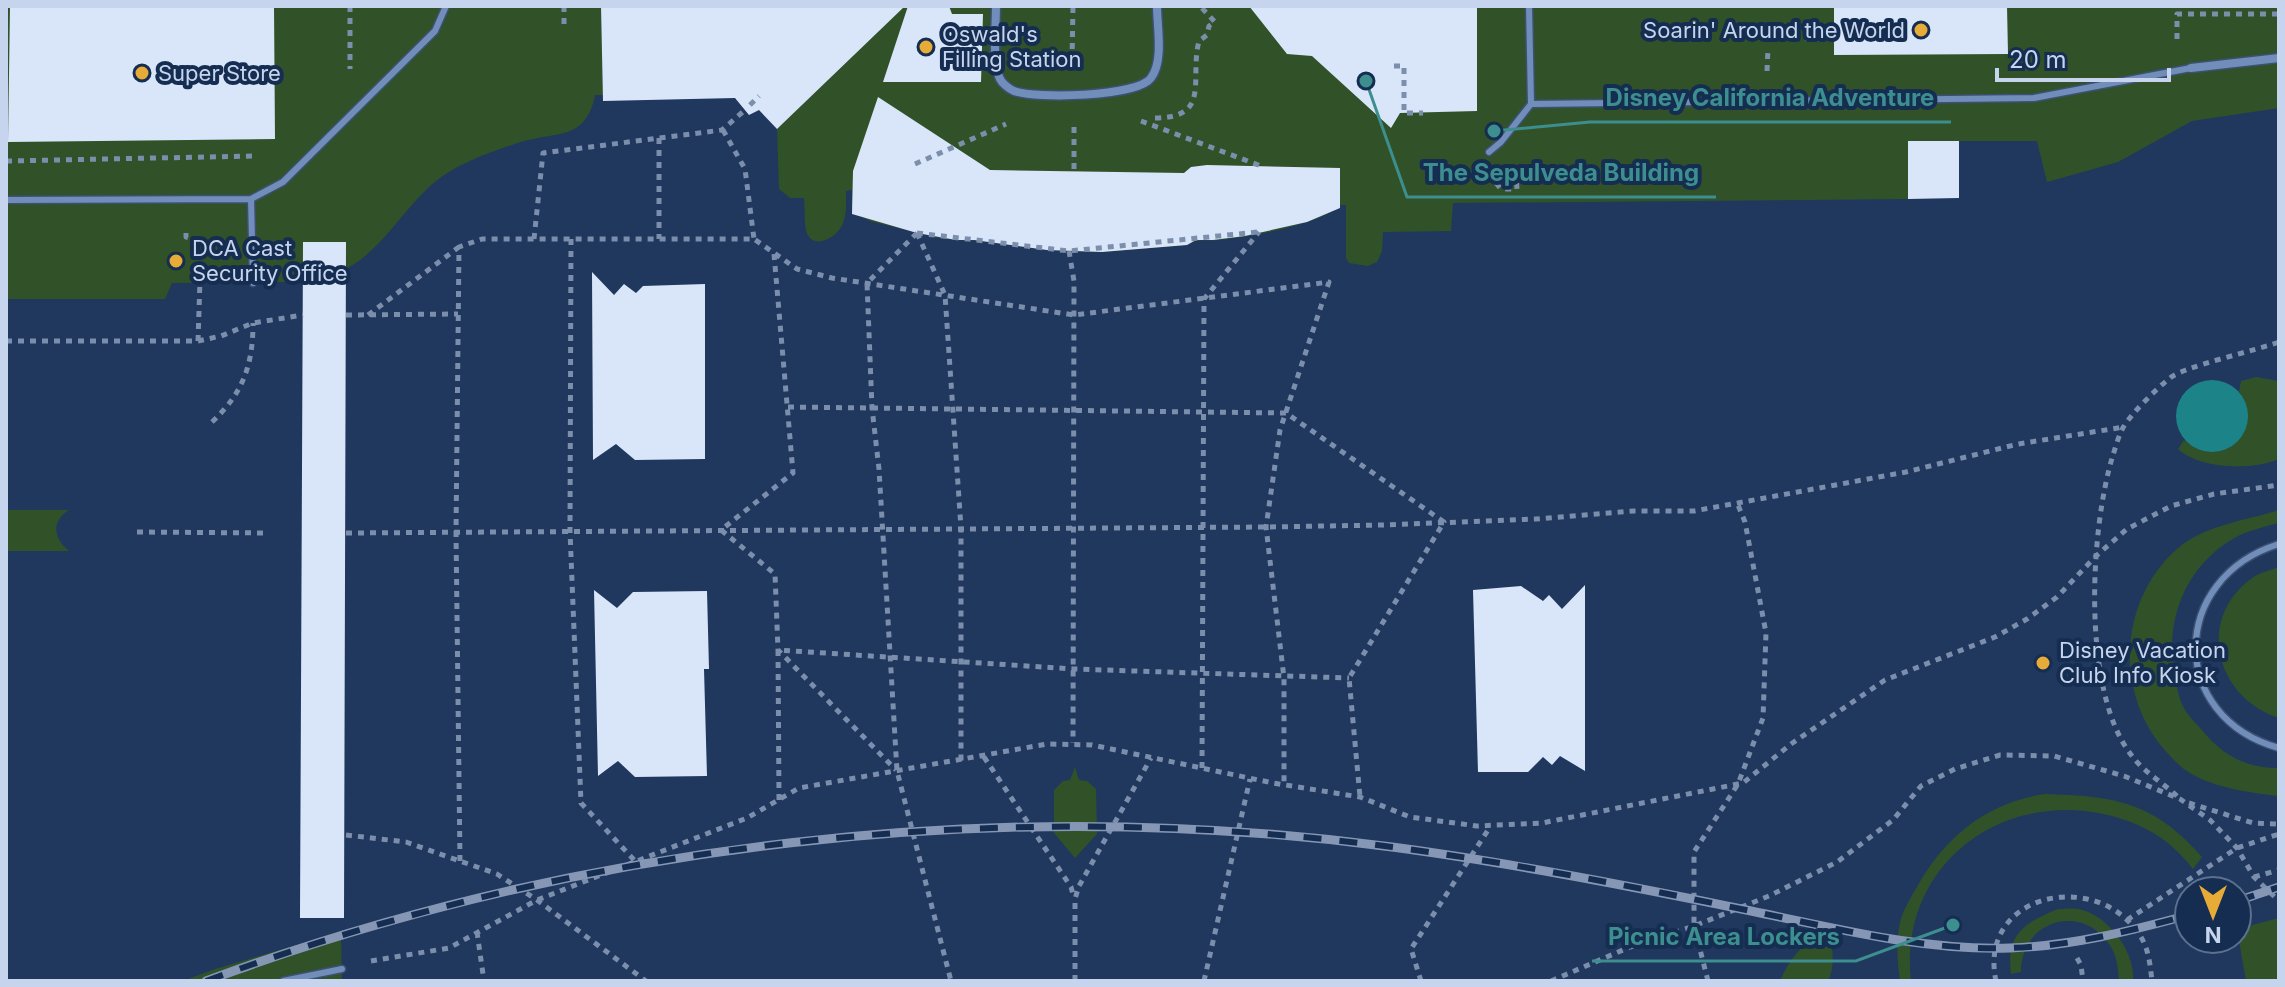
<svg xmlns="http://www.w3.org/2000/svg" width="2285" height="987" viewBox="0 0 2285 987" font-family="Inter,sans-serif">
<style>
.green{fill:#315229}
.water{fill:#1c8489}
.building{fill:#d9e6f9}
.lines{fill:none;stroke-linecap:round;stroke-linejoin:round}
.lane-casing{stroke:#3c5172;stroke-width:9}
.street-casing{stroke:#3c5172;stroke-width:11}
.path{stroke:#7b8eac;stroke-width:5;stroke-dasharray:6 6;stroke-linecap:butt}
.lane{stroke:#718db9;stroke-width:6}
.street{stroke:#718db9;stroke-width:8}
.rail-casing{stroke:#8597b5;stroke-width:9}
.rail{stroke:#162d52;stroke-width:6;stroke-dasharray:18;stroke-linecap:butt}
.poi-dot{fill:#e7ac37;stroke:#162d52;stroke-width:3}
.labels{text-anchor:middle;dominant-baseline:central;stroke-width:8;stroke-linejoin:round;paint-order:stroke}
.poi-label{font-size:22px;fill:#c6d5ed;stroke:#162d52;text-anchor:start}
.leader{fill:none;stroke:#3d8e8e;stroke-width:3}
.callout-dot{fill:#3d8e8e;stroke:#162d52;stroke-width:3}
.callout-label{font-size:24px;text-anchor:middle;font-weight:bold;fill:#3d8e8e;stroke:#162d52;stroke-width:8;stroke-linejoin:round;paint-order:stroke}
</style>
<rect width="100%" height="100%" fill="#20375e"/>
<!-- green -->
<path class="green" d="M 6,6 L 601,6 L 603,95 L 595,95 C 586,141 557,131 521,142 C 490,152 452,165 428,188 C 399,215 378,255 340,272 C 327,278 307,278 292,278 L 292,282 L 172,283 L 165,299 L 6,299 Z
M 737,6 L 2279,6 L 2279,108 L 2192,121 L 2118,162 L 2047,182 L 2037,141 L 1908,141 L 1908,199 L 1453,203 L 1451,231 L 1383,232 L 1382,251 L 1377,262 L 1368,266 L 1349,263 L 1346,258 L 1346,205 L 1340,205 C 1321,225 1246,237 1217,240 C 1205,241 1197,238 1187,245 L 1102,252 L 1047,250 L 975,240 L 970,241 L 939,238 L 870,221 L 852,212 L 852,190 L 846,191 C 846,202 847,213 843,223 C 838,238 811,252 806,230 C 804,220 805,208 804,198 L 790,198 L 779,189 L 777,129 L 812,95 Z
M 2256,377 L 2279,381 L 2279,459 C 2251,471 2200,469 2178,449 L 2184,440 C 2204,455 2225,455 2242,435 L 2245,402 L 2239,392 L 2241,381 Z
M 6,510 L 69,510 C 51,521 53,538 69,551 L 6,551 Z
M 2279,510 L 2279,523 C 2266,526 2251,530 2238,536 C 2189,562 2165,615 2174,669 C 2176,682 2178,699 2185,710 C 2189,717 2196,723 2201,729 C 2222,755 2245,768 2279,768 L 2279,796 C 2251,793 2215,788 2190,773 C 2178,766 2168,754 2159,743 C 2115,686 2121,598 2177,549 C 2204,525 2245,521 2279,510 Z
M 2279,567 L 2279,718 C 2214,697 2195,616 2255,576 C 2262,572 2271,570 2279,567 Z
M 1075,767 L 1079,780 L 1087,781 L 1096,789 L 1097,834 L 1075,858 L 1054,833 L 1054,790 L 1063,781 L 1070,780 Z
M 2045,794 C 2115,796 2154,802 2202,857 L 2193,869 C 2170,839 2144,824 2108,815 C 2000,789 1898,867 1911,981 L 1900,981 C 1897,960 1895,933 1903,913 C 1907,903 1913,894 1918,885 C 1946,836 1988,802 2045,794 Z
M 2058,909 C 2064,909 2072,908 2078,909 C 2107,914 2136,952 2133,981 L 2119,981 C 2118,968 2117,955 2109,944 C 2081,903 2021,920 2021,972 L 2011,974 C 2006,934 2024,923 2058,909 Z
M 2279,918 L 2279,981 L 2246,981 L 2237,929 Z
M 1826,928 C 1833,945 1836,965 1828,981 L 1780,981 C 1791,956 1804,943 1826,928 Z
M 341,932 L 342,981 L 183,981 L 215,969 Z"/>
<!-- water -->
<path class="water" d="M2176 416a36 36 0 1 1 72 0a36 36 0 1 1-72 0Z"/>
<!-- building -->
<path class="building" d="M 10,6 L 274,6 L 275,139 L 8,142 Z
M 601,6 L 905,6 L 777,129 L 759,110 L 749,115 L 735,98 L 603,101 Z
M 908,6 L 949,6 L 952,14 L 983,14 L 981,82 L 883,82 Z
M 1249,6 L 1477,6 L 1477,111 L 1400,113 L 1391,128 L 1312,56 L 1287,54 Z
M 1834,6 L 2007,6 L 2008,54 L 1834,55 Z
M 878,97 L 990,170 L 1184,173 L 1191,167 L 1207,165 L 1340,168 L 1340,208 L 1307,222 L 1245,236 L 1213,240 L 1196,240 L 1187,245 L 1102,252 L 1047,250 L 974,240 L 956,240 L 917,233 L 852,214 L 853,171 Z
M 1908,141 L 1959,141 L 1959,198 L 1908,199 Z
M 303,242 L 346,242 L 344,918 L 300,918 Z
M 592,272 L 614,295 L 624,284 L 636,293 L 643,286 L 705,284 L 705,459 L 635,460 L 616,444 L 593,460 Z
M 1585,585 L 1585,771 L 1560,756 L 1552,765 L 1543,757 L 1528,772 L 1478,772 L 1473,590 L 1521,586 L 1543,601 L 1549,595 L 1562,609 Z
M 594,590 L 617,608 L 633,592 L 707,591 L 709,669 L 704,669 L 707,776 L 635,777 L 618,761 L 598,776 Z"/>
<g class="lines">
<!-- lane casing -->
<g class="lane-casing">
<path id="lane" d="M 1531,104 L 2034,98 L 2191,68
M 1489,152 L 1501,142 L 1531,104 L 1529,6
M 251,199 L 253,283
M 6,200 L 251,199 L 283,182 L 435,31 L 446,6
M 2279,544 C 2169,578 2167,717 2279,748
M 283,981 L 342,969"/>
</g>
<!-- street casing -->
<g class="street-casing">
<path id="street" d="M 996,6 C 996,25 992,63 1000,79 C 1002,83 1009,89 1014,91 C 1035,99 1137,97 1151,78 C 1164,61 1157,27 1157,6
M 2191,68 L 2279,58"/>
</g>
<!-- path -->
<path class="path" d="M 350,6 L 350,69
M 564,24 L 564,6
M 1789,28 L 1824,27 L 1824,39 L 1790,38
M 2177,39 L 2177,14 L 2279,14
M 1072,61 L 1073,6
M 1394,66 L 1404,66 L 1404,113 L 1423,113
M 1767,71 L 1768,48
M 750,105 L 759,96
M 1155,118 C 1212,118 1189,79 1199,41 L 1207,35 L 1209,26 L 1215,22 L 1200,6
M 1141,121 L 1261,166
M 1074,127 L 1074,171
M 723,130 L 745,169 L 754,239
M 659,138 L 659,239
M 6,161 L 255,156
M 915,164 L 1006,124
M 1496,183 L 1501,189 L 1517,189 L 1516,175
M 186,233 L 186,237 L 201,241
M 917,233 L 867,283 L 872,408 L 879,469 L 897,771 L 951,981
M 917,233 L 945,295 L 961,528 L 961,761
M 917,233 L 1069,251 L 1258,232
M 534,239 L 543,153 L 722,130 L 745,110
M 571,239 L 570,531 L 581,803 L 636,862
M 1069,251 L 1074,281 L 1073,743
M 774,254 L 793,473 L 721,530 L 775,574 L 778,650 L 896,770
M 346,315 L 458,314
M 368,315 L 459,247
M 6,341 L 198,341 L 221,336 L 253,323 L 303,315
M 198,341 L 200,280
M 788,407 L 1286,413 L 1444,522 L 1349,678 L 1360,797
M 212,422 C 243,393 253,365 253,323
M 137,532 L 268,533
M 346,533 L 1266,527 L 1384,525 L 1536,519 L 1634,511 L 1694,511 L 1906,472 L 2018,444 L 2124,427
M 984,757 L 1071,887 L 1074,898
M 1202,768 L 1204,299 L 1259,232
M 2177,796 C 2163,783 2143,771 2132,756 C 2081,692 2090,529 2113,455 C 2116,446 2119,434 2124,426 C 2133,412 2156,389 2170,378 C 2182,367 2258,350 2279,342
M 779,800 L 778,650 L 1074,669 L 1349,678
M 2189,803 L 2253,823 L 2279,824
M 346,835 L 406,842 L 497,874 L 537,900 L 646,981
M 460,861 L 456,532 L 459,247 L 482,239 L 754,239 L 797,269 L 832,278 L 1074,315 L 1329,282 L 1280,430 L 1266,527 L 1284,678 L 1284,784
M 2254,877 L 2279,870
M 2127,920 L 2237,848 L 2279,834
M 477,932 L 484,981
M 2077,958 L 2081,965 L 2083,981
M 371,961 L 449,948 L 537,900 L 747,818 L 799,788 L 1047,744 L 1092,745 L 1273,783 L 1360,797 L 1410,817 L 1477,826 L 1542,823 L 1743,783 L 1791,744 L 1885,680 L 1995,637 L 2027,619 L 2057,597 L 2096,556 L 2127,529 L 2171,506 L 2214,494 L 2279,485
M 1075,981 L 1075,899 L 1079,886 L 1151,758
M 1204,981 L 1250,779
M 1421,981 L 1411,949 L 1490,827
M 1551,981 L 1630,947 L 1694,926 L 1769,896 L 1837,862 L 1893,820 L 1921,786 L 1955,769 L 2000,755 L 2054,756 L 2124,776 L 2180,799 L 2210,820 L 2237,848 L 2254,877 L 2279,901
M 1708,981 L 1694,926 L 1694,852 L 1738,784 L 1763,718 L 1766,633 L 1745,522 L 1738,505
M 1996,981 C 1977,894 2095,868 2139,934 C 2149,948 2150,965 2152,981"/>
<!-- lane -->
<use href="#lane" class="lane"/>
<!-- street -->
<use href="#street" class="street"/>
<!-- rail casing -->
<g class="rail-casing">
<path id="rail" d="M 2237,901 L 2279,887
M 206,981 C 579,843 998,795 1392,847 C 1513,863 1631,886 1751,911 C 1835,928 1923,951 2010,948 C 2072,946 2130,931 2189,915"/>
</g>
<!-- rail -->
<use href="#rail" class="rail"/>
</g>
<!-- markers -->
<g class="poi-dot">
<circle cx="1921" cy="30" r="8"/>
<circle cx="926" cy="47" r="8"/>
<circle cx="142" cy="73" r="8"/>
<circle cx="176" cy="261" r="8"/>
<circle cx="2043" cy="663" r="8"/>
</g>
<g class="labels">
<!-- poi labels -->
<g class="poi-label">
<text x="1905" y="30" text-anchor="end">Soarin' Around the World</text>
<text x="942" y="34">Oswald's<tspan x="942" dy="25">Filling Station</tspan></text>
<text x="158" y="73">Super Store</text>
<text x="192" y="248">DCA Cast<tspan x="192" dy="25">Security Office</tspan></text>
<text x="2059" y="650">Disney Vacation<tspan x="2059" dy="25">Club Info Kiosk</tspan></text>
</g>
</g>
<!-- callouts -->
<path class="leader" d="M1494 131L1590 122H1951M1366 81L1407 197H1716M1953 925L1856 961H1592"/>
<g class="callout-dot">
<circle cx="1494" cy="131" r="8"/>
<circle cx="1366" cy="81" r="8"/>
<circle cx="1953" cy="925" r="8"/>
</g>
<g class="callout-label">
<text x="1770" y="106">Disney California Adventure</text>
<text x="1561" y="181">The Sepulveda Building</text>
<text x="1724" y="945">Picnic Area Lockers</text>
</g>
<!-- border -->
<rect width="2285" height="987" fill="none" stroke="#c6d5ed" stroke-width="16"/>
<!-- north arrow -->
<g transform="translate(2213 915) rotate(180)"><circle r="38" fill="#162d52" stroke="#5c7090" stroke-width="2"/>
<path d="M0-6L14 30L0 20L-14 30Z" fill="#e7ac37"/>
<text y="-12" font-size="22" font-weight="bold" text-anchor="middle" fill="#c6d5ed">N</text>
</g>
<!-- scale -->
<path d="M1997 68v12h172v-12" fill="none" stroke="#c6d5ed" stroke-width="4"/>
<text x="2009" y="68" font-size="24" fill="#c6d5ed" stroke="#162d52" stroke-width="6" paint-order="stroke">20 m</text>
</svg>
